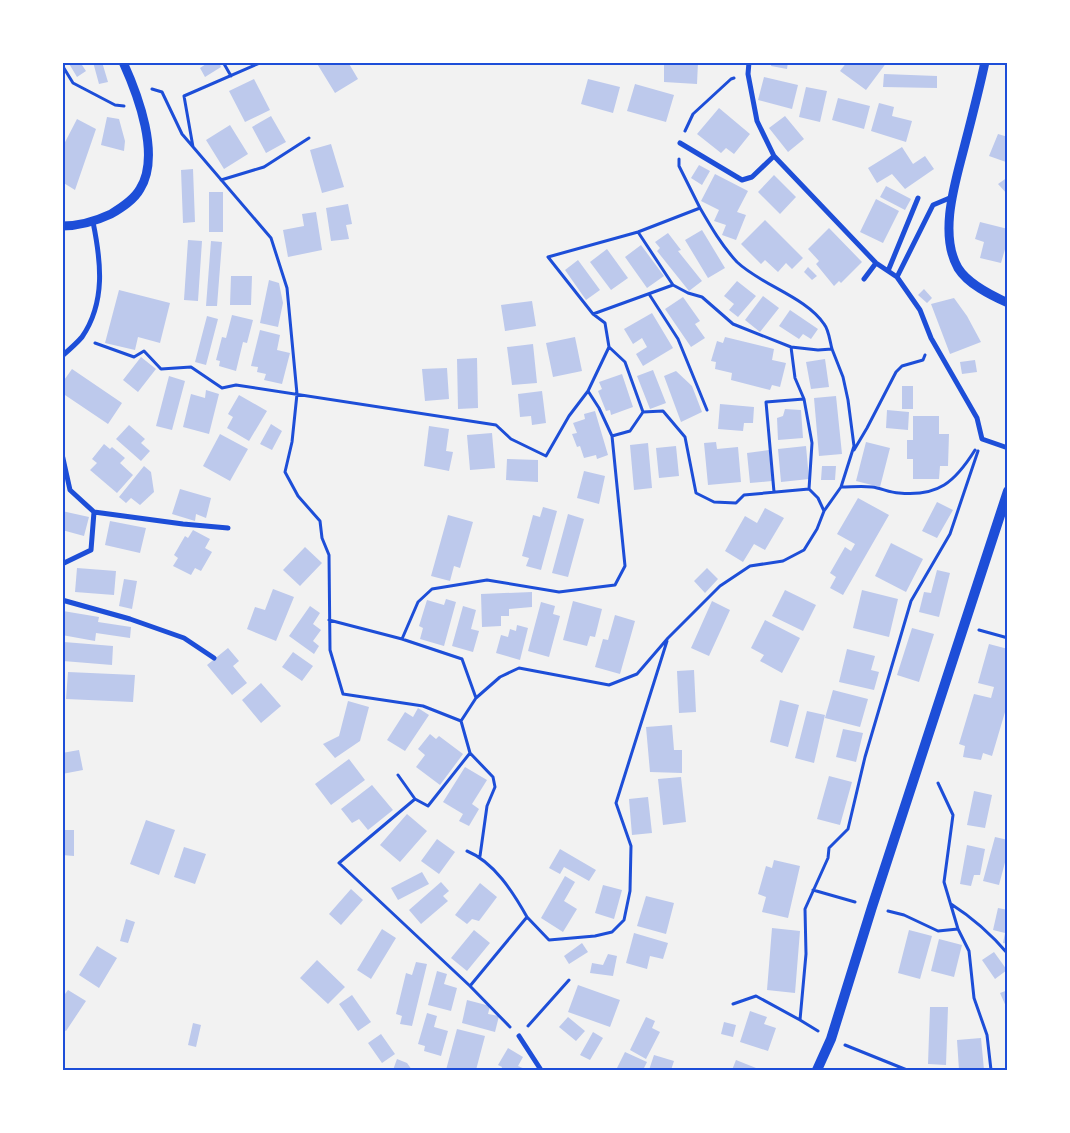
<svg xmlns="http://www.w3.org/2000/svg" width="1070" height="1133" viewBox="0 0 1070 1133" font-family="Lato,sans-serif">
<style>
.building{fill:#bdc9ec}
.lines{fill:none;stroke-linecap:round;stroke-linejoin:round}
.path{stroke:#1d4ed8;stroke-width:3}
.minor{stroke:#1d4ed8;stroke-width:5}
.tertiary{stroke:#1d4ed8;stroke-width:9}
.secondary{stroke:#1d4ed8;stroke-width:10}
.neatline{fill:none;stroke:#1d4ed8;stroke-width:2}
</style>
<rect width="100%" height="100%" fill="#f2f2f2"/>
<!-- building -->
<path class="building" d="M 68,62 L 80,62 L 86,71 L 77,77 Z
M 93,62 L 102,62 L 108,82 L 99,84 Z
M 209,62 L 219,62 L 221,67 L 205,77 L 200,68 Z
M 316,62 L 348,62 L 358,79 L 335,93 Z
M 664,62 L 698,62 L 697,84 L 664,82 Z
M 772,62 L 788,62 L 787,69 L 771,66 Z
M 847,62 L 887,62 L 866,90 L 840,71 Z
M 884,74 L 937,76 L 937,88 L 883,87 Z
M 764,77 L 798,85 L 792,109 L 758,100 Z
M 254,79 L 270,110 L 245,122 L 229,91 Z
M 588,79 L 620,87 L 613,113 L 581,104 Z
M 635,84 L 674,95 L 666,122 L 627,111 Z
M 806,87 L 827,91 L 820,122 L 799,117 Z
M 838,98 L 870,106 L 864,129 L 832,120 Z
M 879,103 L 894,107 L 892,116 L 912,121 L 906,142 L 871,131 Z
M 719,108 L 750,134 L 734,154 L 726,148 L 721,153 L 697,134 Z
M 271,116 L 286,142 L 266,153 L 252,127 Z
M 785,116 L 804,139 L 788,152 L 769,128 Z
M 107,117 L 119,119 L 125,141 L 124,151 L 101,145 Z
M 77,119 L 96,129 L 75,190 L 62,182 L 62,148 Z
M 230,125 L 248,154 L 224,169 L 206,140 Z
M 998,134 L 1008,137 L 1008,158 L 1006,162 L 989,156 Z
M 331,144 L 344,187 L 322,193 L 310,150 Z
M 902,147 L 913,164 L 925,156 L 934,169 L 905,189 L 892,174 L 877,183 L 868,168 Z
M 699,165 L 710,171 L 702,185 L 691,178 Z
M 193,169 L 195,222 L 183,223 L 181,170 Z
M 715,174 L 748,191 L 737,212 L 746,215 L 736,240 L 722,235 L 726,225 L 714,221 L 719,210 L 701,201 Z
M 774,175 L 796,197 L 780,214 L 758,192 Z
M 1008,177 L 1008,195 L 998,184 Z
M 886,186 L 911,199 L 905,210 L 880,197 Z
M 209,192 L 223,192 L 223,232 L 209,232 Z
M 876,199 L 899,211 L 883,243 L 860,232 Z
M 348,204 L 352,224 L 346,225 L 349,239 L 331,241 L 326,208 Z
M 316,212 L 322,250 L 288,257 L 283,230 L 304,226 L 302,214 Z
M 765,220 L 803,258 L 792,269 L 786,263 L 778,272 L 765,260 L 761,264 L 741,244 Z
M 980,222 L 1008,229 L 1008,239 L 1001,263 L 980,258 L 984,242 L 975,239 Z
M 829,228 L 862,262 L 841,283 L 839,281 L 834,286 L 816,264 L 819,261 L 808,249 Z
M 702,230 L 725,268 L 708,278 L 685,240 Z
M 668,233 L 681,250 L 678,251 L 702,281 L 689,291 L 657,251 L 660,248 L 655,242 Z
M 188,240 L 202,241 L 198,301 L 184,300 Z
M 211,241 L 222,242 L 217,306 L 206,306 Z
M 641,245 L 664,276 L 647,288 L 625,257 Z
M 607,249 L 628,278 L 611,290 L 590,262 Z
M 578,260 L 600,290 L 586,300 L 565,270 Z
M 808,267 L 817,276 L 812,280 L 804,272 Z
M 231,276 L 252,276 L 251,305 L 230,305 Z
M 269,280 L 279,283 L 283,303 L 278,327 L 260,323 Z
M 737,281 L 756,296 L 738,317 L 729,310 L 734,304 L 724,296 Z
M 924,289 L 932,298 L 927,303 L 918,295 Z
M 119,290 L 170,303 L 160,343 L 138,337 L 135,350 L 105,343 Z
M 763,296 L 779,308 L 760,332 L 745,320 Z
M 683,297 L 700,321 L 695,324 L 705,338 L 691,347 L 665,309 Z
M 954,298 L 967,316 L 981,342 L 950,354 L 931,304 Z
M 532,301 L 536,326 L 505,331 L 501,305 Z
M 790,310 L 818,329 L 811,339 L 803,334 L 799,339 L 779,326 Z
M 652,313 L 673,348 L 643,366 L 636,354 L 647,347 L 642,338 L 633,344 L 624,329 Z
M 232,315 L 253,320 L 247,343 L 243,342 L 236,371 L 219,366 L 220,361 L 216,360 L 222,337 L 226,338 Z
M 207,316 L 218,319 L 206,365 L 195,362 Z
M 260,330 L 280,335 L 277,350 L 290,353 L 282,384 L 264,380 L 266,374 L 257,372 L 258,367 L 251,366 Z
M 575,337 L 582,371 L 553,377 L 546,343 Z
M 725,337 L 774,349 L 772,360 L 786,363 L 780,387 L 772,385 L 770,390 L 731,380 L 732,373 L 715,369 L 716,362 L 711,361 L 717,341 L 723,343 Z
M 533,344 L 537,383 L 512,385 L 507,347 Z
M 141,357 L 156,369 L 138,392 L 123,380 Z
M 477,358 L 478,408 L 458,409 L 457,359 Z
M 825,359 L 829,387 L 811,389 L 806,362 Z
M 975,360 L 977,372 L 962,374 L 960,362 Z
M 447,368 L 449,399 L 425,401 L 422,369 Z
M 72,369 L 122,403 L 108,424 L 62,393 L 62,383 Z
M 653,370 L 666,403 L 650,409 L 637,376 Z
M 676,371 L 692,386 L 702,412 L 681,422 L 664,376 Z
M 622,374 L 633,407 L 611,415 L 610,410 L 606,411 L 598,391 L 602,389 L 599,382 Z
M 169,376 L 185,381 L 172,430 L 156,426 Z
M 902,386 L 913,386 L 913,409 L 902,409 Z
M 206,390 L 219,394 L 209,434 L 183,427 L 191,394 L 205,398 Z
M 542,391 L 546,423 L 532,425 L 531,416 L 520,417 L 518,394 Z
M 239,395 L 267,411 L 249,441 L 227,428 L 233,417 L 228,414 Z
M 836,396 L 842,454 L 819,456 L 814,398 Z
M 720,404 L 754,407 L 753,423 L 744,423 L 743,431 L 718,429 Z
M 785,409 L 801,410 L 803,438 L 778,440 L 777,418 L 783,416 Z
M 887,410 L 909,412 L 908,430 L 886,428 Z
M 595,411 L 608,455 L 597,459 L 596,455 L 584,458 L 580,446 L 577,447 L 572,434 L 577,433 L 573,423 L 585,419 L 584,414 Z
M 913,416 L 939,416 L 939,434 L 949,434 L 948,466 L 940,466 L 939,479 L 913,479 L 913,459 L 907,459 L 907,440 L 913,440 Z
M 271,424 L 282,431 L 272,450 L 260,444 Z
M 129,425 L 145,439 L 141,443 L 150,451 L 141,461 L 116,439 Z
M 429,426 L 449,429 L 446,451 L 453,452 L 449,471 L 424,466 Z
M 492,433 L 495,468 L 470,470 L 467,435 Z
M 220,434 L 248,449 L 230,481 L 203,466 Z
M 716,442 L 717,449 L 738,447 L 741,482 L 708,485 L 704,443 Z
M 866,442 L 890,448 L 880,487 L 856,481 Z
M 648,443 L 652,488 L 634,490 L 630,445 Z
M 104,444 L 110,449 L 112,447 L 125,458 L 120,463 L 133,475 L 117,493 L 90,470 L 97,463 L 92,459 Z
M 676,446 L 679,476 L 659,478 L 656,448 Z
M 806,446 L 809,479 L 781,482 L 778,449 Z
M 769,450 L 772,481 L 750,483 L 747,453 Z
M 507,459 L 538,460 L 538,482 L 506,480 Z
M 144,466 L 151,472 L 154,492 L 140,505 L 131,498 L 126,503 L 119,497 Z
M 822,466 L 836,466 L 835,480 L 821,480 Z
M 584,471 L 605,476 L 599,504 L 577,498 Z
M 180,489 L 211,498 L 206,518 L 196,514 L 195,521 L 172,514 Z
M 858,498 L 889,515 L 843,595 L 830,588 L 836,577 L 830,573 L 845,547 L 851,551 L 855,544 L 837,534 Z
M 937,502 L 953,510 L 937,538 L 922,531 Z
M 543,507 L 557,511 L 541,570 L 526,566 L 529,558 L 522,556 L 533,515 L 540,517 Z
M 765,508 L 784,518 L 765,550 L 754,544 L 743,562 L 725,551 L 745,516 L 757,523 Z
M 62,511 L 89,517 L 84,536 L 62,530 Z
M 568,514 L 584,519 L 568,577 L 552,573 Z
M 448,515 L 473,522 L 460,568 L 454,566 L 450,581 L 431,576 Z
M 110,521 L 146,528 L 140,553 L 105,545 Z
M 193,530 L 210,539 L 205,548 L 212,552 L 201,571 L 195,568 L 191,575 L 173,566 L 178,558 L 174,555 L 185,536 L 188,538 Z
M 891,543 L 923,559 L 906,592 L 875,576 Z
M 305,547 L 322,563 L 300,586 L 283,570 Z
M 77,568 L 116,571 L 114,595 L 75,592 Z
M 707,568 L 718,579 L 705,593 L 694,581 Z
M 937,570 L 950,573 L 939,617 L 919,612 L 924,592 L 931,593 Z
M 124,579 L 137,581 L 132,609 L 119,606 Z
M 273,589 L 294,597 L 276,641 L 247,629 L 255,607 L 265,610 Z
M 785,590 L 816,605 L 803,631 L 772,616 Z
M 862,590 L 898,599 L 889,637 L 853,628 Z
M 532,592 L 532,607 L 509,609 L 509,616 L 501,616 L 501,626 L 482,627 L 481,594 Z
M 446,599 L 456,602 L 444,646 L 420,639 L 423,628 L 419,626 L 427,600 L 444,605 Z
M 573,601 L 602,609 L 595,637 L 590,636 L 587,646 L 563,640 Z
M 712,601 L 730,610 L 709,656 L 691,648 Z
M 541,602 L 555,606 L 553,614 L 560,616 L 549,657 L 528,651 Z
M 310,606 L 320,613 L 313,624 L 321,630 L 313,641 L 319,646 L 314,654 L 289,636 Z
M 463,606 L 476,610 L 471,629 L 479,631 L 473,652 L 452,646 Z
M 63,611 L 99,617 L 98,622 L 131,627 L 130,638 L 96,633 L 95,641 L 62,635 Z
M 615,615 L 635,621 L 620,674 L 595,667 L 603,639 L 608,640 Z
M 765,620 L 800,638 L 782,673 L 760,661 L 764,655 L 751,648 Z
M 517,625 L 528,628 L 520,660 L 496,653 L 501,635 L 508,637 L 510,629 L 516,631 Z
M 912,628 L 934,634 L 919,682 L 897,675 Z
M 64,642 L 113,646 L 112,665 L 63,661 Z
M 989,644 L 1008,649 L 1008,702 L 992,756 L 983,753 L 981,760 L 963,757 L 965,746 L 959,744 L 974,694 L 991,698 L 994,687 L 978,683 Z
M 228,648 L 239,661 L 233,666 L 247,683 L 232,695 L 207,665 Z
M 847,649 L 875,656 L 871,670 L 879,672 L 874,690 L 839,682 Z
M 293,652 L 313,666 L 302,681 L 282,667 Z
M 694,670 L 696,712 L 679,713 L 677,671 Z
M 68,672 L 135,675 L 133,702 L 66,699 Z
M 261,683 L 281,706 L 261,723 L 242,700 Z
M 833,690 L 868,699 L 860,727 L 825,718 Z
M 780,700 L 799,705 L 788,747 L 770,742 Z
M 348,701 L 369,707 L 360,741 L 335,758 L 323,744 L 339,736 Z
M 418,708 L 429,715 L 405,751 L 387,740 L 405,712 L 413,717 Z
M 807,711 L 825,715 L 814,763 L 795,758 Z
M 672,725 L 674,750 L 682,750 L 682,773 L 650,772 L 646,727 Z
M 843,729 L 863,733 L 856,762 L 836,757 Z
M 430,734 L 436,739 L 439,736 L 463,754 L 440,785 L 416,767 L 425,755 L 418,749 Z
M 79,750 L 83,770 L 62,774 L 62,753 Z
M 349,759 L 365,780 L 331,805 L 315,784 Z
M 465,767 L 487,780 L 472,804 L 479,809 L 469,826 L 459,821 L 463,814 L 443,802 Z
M 829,776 L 852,782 L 840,825 L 817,819 Z
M 681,777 L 686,822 L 663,825 L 658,779 Z
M 372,785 L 393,810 L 368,830 L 359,819 L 352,823 L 341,809 Z
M 974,791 L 992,795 L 985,828 L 967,825 Z
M 648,797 L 652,833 L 632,835 L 629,799 Z
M 407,814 L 427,831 L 400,862 L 380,845 Z
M 146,820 L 175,830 L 159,875 L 130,864 Z
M 62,830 L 74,830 L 74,856 L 62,855 Z
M 995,837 L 1008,840 L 1008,851 L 999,885 L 983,881 Z
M 437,839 L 455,852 L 439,874 L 421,861 Z
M 967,845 L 985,849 L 980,875 L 974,875 L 971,886 L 960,884 Z
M 184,847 L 206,854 L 195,884 L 174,877 Z
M 560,849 L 596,870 L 589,881 L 564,867 L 560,874 L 549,868 Z
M 774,860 L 800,866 L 788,918 L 762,912 L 766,897 L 758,894 L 766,866 L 772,868 Z
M 422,872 L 429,884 L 398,900 L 391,888 Z
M 565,876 L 575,882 L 564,901 L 577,909 L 563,932 L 541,918 Z
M 441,882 L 449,891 L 443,896 L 448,901 L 421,924 L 409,910 Z
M 480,883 L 497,897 L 479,921 L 472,919 L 467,924 L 455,915 Z
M 603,885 L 622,890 L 614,919 L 595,913 Z
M 351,889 L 363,900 L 341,925 L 329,914 Z
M 646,896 L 674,903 L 666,934 L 637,926 Z
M 998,908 L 1008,910 L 1008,944 L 1003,943 L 1005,933 L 993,930 Z
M 126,919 L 135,922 L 128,943 L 120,941 Z
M 772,928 L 800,931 L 795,993 L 767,990 Z
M 382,929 L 396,938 L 371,979 L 357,970 Z
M 474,930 L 490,943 L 467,971 L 451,958 Z
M 909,930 L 932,936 L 920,979 L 898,973 Z
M 634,933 L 668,943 L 663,959 L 650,956 L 647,969 L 626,963 Z
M 939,939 L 962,945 L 954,977 L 931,971 Z
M 582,943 L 588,952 L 569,964 L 564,956 Z
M 97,946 L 117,958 L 99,988 L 79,975 Z
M 994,952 L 1007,970 L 995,979 L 982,960 Z
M 608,954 L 617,956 L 613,976 L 590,973 L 592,963 L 603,965 Z
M 317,960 L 345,987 L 328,1004 L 300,978 Z
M 416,962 L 427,964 L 412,1026 L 400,1024 L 402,1016 L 396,1014 L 406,973 L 412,975 Z
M 437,971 L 447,974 L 444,984 L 457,988 L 451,1011 L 428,1005 Z
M 578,985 L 620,1000 L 610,1027 L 568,1012 Z
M 68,990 L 86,1001 L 66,1031 L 62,1029 L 62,998 Z
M 1008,990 L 1008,1011 L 1000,993 Z
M 352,995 L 371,1022 L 358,1031 L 339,1004 Z
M 467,1000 L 490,1006 L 488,1014 L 499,1016 L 495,1032 L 462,1023 Z
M 930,1007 L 948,1007 L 946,1065 L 928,1064 Z
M 750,1011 L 767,1017 L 764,1024 L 776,1028 L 768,1051 L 740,1042 Z
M 427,1013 L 437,1016 L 434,1027 L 448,1031 L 441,1056 L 424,1051 L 425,1046 L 418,1044 Z
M 568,1017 L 585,1031 L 576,1041 L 559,1027 Z
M 646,1017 L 655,1021 L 652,1028 L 660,1032 L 646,1059 L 630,1050 Z
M 724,1022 L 736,1025 L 733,1037 L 721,1034 Z
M 193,1023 L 201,1025 L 196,1047 L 188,1045 Z
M 457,1029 L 485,1036 L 476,1070 L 446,1070 Z
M 593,1032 L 603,1038 L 590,1060 L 580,1055 Z
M 381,1034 L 395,1054 L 382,1063 L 368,1043 Z
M 981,1038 L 984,1070 L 959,1070 L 957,1040 Z
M 508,1048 L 523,1057 L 518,1066 L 527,1070 L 501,1070 L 502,1067 L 498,1065 Z
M 625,1052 L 647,1062 L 643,1070 L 616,1070 Z
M 654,1055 L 674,1061 L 671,1070 L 649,1070 Z
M 397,1059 L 407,1063 L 412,1070 L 393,1070 Z
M 736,1060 L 756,1068 L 755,1070 L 732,1070 Z"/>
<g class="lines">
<!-- path -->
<path class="path" d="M 223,62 L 231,76
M 62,65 L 73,83 L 115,105 L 124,106
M 152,89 L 162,92 L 182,134 L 271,238 L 287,288 L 297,394 L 292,442 L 285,472 L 298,496 L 320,521 L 322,538 L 329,555 L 330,650 L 343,694 L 423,706 L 461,721 L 476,698 L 462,659 L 402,639 L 329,620
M 685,131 L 693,114 L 731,79 L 734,78
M 193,147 L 184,96 L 262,62
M 679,159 L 679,166 L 700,208
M 221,180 L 264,167 L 309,138
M 638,232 L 673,285
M 649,294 L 678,339 L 707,410
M 593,314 L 548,257 L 638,232 L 700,208 C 711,227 722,246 737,262 C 761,285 806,297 824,324 C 829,330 830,342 832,349
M 95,343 L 134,357 L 144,351 L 161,369 L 191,367 L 222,388 L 236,385 L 496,425 L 511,439 L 546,456 L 569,416 L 588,391 L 609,347
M 791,347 L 795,378 L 804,399 L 812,443 L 809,489
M 612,436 L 630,431 L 643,412
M 854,450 L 867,428 L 896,372 L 902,366 L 923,360 L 925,355
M 774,492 L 766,402 L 804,399
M 824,511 L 841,487 C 851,487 862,486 872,487 C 881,488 890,493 899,493 C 938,497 955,482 975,450
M 979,630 L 1008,638
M 402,639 L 418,602 L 432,589 L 487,580 L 559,592 L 615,585 L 625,566 L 612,436 L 599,408 L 588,391
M 476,698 L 500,677 L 519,668 L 609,685 L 637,674 L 668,638 L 720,586 L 750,566 L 783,561 L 804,550 L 817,529 L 824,511 L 818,498 L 809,489 L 744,495 L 736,503 L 714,502 L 696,493 L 685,437 L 663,411 L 643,412 L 625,362 L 609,347 L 605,323 L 593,314 L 673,285 L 688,293 L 702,297 L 733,324 L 791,347 L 818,350 L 832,349 L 843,377 L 848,400 L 854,446 L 841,487
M 461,721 L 470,753 L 493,777 L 495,787 L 487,806 L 480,856
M 398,775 L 415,799 L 428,806 L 470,753
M 938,783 L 953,815 L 944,882 L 958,929 L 969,951 L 974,998 L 987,1035 L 991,1070
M 415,799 L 339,863 L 470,986 L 510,1027
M 467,851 C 494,862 513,892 527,917
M 813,890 L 855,902
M 951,904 C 973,918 991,934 1008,954
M 888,911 L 904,915 L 938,931 L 958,929
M 470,986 L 527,917 L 549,940 L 595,936 L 612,932 L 624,920 L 630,891 L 631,846 L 616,803 L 667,641
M 733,1004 L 756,996 L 800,1020
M 528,1026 L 569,980
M 818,1031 L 800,1020 L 806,954 L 805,909 L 828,858 L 829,848 L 848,829 L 865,757 L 911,601 L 950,534 L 978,451
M 845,1045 L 907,1070"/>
<!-- minor -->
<path class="minor" d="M 749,62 L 748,74 L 757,121 L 774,156 L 876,263 L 897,277 L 920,310 L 931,338 L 977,418 L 982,439 L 1008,448
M 680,143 L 742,180 L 752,177 L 774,156
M 888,271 L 918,198
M 897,277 L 933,205 L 952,197
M 864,279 L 876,263
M 62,356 C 69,350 76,344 82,337 C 106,302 101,261 93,222
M 62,454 L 70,490 L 94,512 L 183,524 L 228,528
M 62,564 L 91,550 L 94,512
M 62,600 L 130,619 L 184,638 L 214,658
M 519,1036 L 541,1070"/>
<!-- tertiary -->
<path class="tertiary" d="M 985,62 C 979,90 972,117 965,144 C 956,180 938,233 958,268 C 968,284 990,295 1008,303
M 62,226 C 79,226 96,221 111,214 C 121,208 134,200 140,189 C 161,156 138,95 123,62"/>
<!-- secondary -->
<path class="secondary" d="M 817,1070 L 831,1039 L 872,907 L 1008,491"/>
</g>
<!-- border -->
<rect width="1070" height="1133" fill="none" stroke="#ffffff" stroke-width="128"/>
<rect x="64" y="64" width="942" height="1005" class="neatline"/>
</svg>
